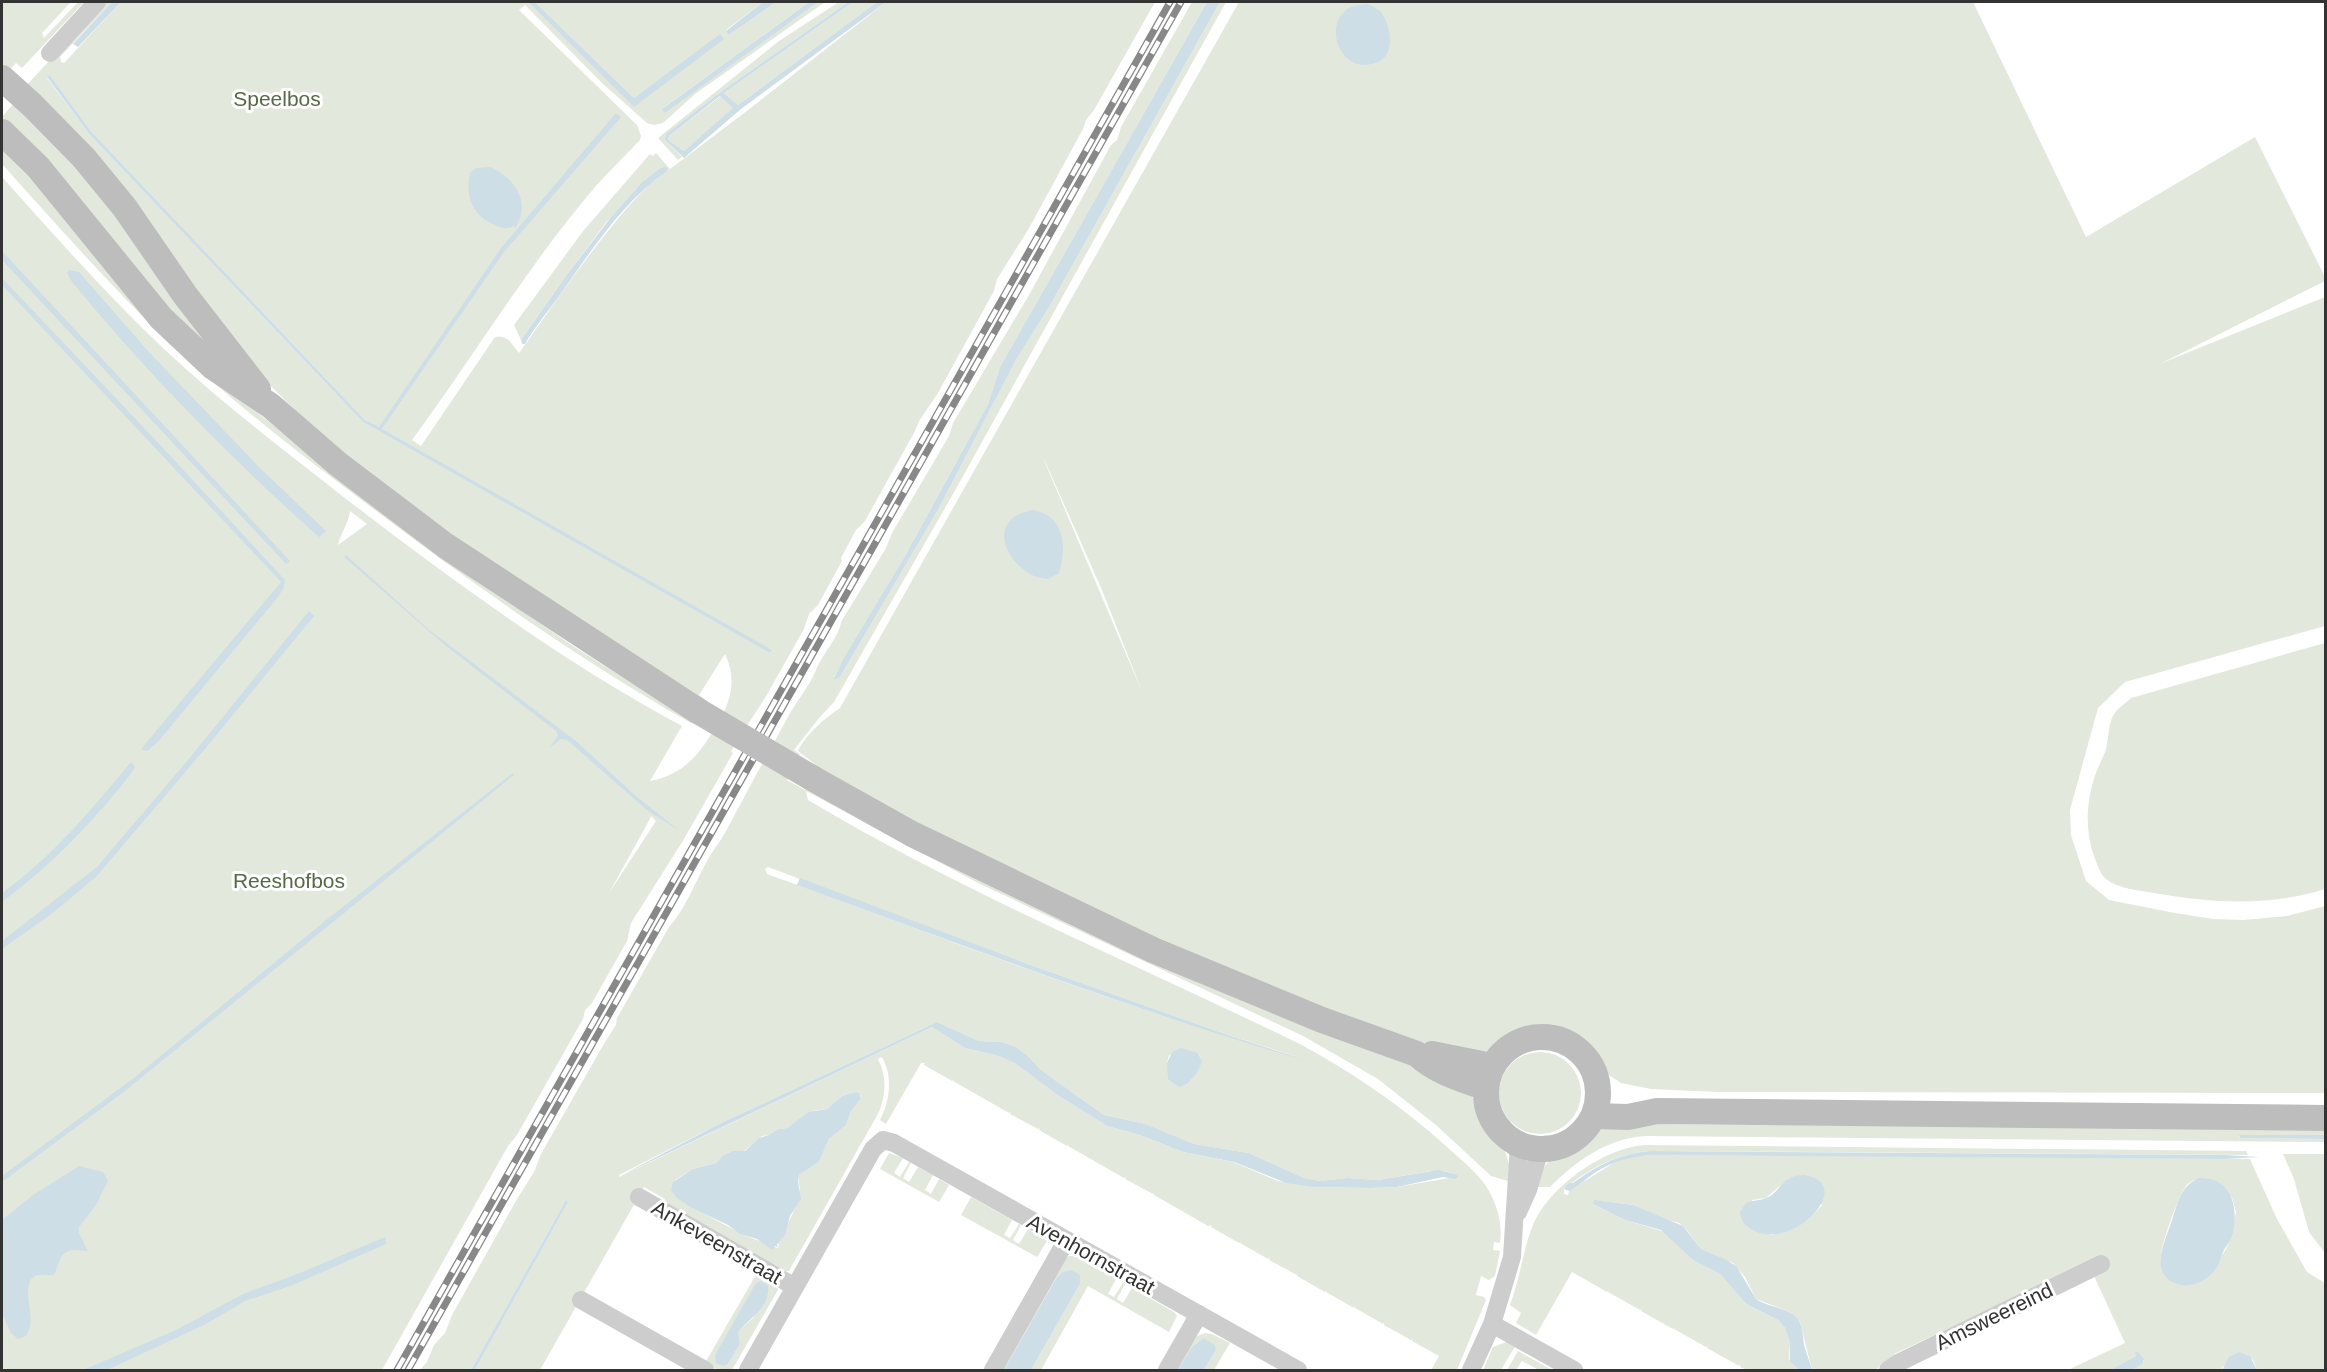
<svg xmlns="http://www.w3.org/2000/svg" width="2327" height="1372" viewBox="0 0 2327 1372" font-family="Arial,sans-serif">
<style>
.green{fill:#e3e8dd;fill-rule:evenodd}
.water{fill:#cddee6;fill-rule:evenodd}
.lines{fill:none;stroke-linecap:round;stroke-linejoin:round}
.street{stroke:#cdcdcd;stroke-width:18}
.secondary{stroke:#bdbdbd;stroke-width:26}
.rail-casing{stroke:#888;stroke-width:7}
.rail{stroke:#fff;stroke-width:4.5;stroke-dasharray:14;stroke-linecap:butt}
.secondary-bridge{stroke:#bdbdbd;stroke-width:26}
.labels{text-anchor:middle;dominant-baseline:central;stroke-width:6;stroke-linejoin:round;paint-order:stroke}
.park-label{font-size:21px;fill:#586945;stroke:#fff}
.street-label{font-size:21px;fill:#333;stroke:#fff}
</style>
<rect width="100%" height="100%" fill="#fff"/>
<!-- green -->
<path class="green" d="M 2,2 L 71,2 L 42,33 L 44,38 L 78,2 L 84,2 L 22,68 L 16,63 L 7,73 L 2,69 Z
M 104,2 L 112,2 L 60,57 L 61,62 L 64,63 L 121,2 L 528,2 L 634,106 L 721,35 L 634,98 L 535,2 L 763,2 L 726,30 L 729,35 L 776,2 L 809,2 L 663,108 L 665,112 L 818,2 L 825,2 L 695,94 L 663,123 L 654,125 L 647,123 L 602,83 L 525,5 L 519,10 L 637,125 L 641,136 L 640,140 C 626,155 610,170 596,186 C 528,265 474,356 412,440 L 421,446 L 495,337 C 508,334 511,344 519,353 C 547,314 574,274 604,236 C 624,211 643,187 669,169 L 659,169 L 642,182 L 605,224 L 568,273 L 521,340 L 514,325 L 584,230 L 650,154 L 653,156 L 656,153 L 670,169 L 748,110 L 886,2 L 1155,2 L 1094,110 L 1086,120 L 1083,129 L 1028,230 L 997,279 L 994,291 L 938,393 L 919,421 L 915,431 L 865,521 L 856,530 L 841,558 L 842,561 L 818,605 L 809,614 L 804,629 L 765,698 L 734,746 L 731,752 L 733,753 L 684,839 L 631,923 L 627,941 L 592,1003 L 585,1010 L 583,1019 L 517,1135 L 508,1146 L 382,1370 L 2,1370 L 2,177 C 54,235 106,294 163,348 C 219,401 280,447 341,495 C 449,578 561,661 682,726 L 650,781 C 683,775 699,755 715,728 C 730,704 738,681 725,654 L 699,695 L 705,699 L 703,702 L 581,626 L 387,489 L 304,419 L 261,376 L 25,87 ZM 50,75 L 90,130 L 365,420 L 771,650 L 771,653 L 363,422 L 89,134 L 47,78 ZM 350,511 L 367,524 L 338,545 C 341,533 349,522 350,511 ZM 651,816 L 656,821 L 609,893 L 651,817 Z
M 839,2 L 848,2 L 722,91 L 667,134 L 665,140 L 682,157 L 678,160 L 658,138 L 779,41 Z
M 853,2 L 877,2 L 738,105 L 724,93 Z
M 1192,2 L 1207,2 L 1000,367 L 988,404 L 905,556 L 834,677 L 840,677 L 939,508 L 1016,360 L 1048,309 L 1220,2 L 1226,2 L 957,487 L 834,702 L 819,718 L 794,750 L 800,754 L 787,780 L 805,790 L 807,788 L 1364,1046 L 1459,1085 L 1471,1094 L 1483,1121 L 1504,1148 L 1509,1164 L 1508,1181 L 1491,1176 L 1436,1125 L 1378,1079 L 1303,1036 L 978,883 L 806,791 L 808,800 C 966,894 1135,964 1300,1044 C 1353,1073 1402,1106 1447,1147 C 1459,1158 1473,1169 1483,1182 C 1496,1199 1503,1222 1500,1243 L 1494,1242 L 1493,1250 L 1500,1251 L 1495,1276 L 1489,1280 L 1481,1276 L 1476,1295 L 1484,1297 L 1486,1300 L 1457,1370 L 1431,1370 L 1439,1356 L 1412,1341 L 1413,1339 L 1411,1340 L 1384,1325 L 1384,1322 L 1383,1324 L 1355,1308 L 1356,1306 L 1354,1308 L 1326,1292 L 1327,1290 L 1325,1292 L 1297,1276 L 1298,1274 L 1297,1275 L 1269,1260 L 1270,1258 L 1268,1259 L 1240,1243 L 1241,1241 L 1239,1243 L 1211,1227 L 1212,1225 L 1208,1226 L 1182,1211 L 1183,1209 L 1182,1211 L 1154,1195 L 1154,1193 L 1153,1194 L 1125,1179 L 1126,1177 L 1124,1178 L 1096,1162 L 1097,1160 L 1096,1162 L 1068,1146 L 1068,1144 L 1067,1146 L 1039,1130 L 1040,1128 L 1038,1129 L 1010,1114 L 1011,1112 L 1009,1113 L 981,1097 L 982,1095 L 981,1097 L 953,1081 L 954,1079 L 952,1081 L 924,1065 L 925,1063 L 921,1063 L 886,1124 L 880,1120 C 890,1101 893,1076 882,1057 L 878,1059 C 887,1076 886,1094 879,1112 L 789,1271 L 785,1271 L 662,1204 L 665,1199 L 644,1187 L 540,1370 L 475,1370 L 567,1204 L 568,1201 L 566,1200 L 471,1370 L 420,1370 L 427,1362 L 434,1345 L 445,1333 L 452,1315 L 517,1199 L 534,1172 L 541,1154 L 605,1042 L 616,1025 L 617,1018 L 669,927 C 687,907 696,879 710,856 C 714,848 721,841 725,833 C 745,795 767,755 788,717 C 797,700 809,687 816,670 C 821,656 840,635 841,622 L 886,548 L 892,533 L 949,436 L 953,423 L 1029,295 L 1111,145 L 1117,140 L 1121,127 ZM 768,867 L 1025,963 L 1228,1035 L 1301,1058 C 1120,1007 944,938 767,874 L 765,869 ZM 937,1022 L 979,1041 L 1002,1042 L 1016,1047 L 1028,1056 L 1041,1070 L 1104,1115 L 1146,1124 L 1194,1144 L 1249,1153 L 1304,1178 L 1320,1181 L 1347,1178 L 1378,1180 L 1431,1171 L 1444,1171 L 1456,1174 L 1449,1178 L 1397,1187 L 1370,1188 L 1312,1187 L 1278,1181 L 1233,1162 L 1183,1152 L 1140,1135 L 1107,1126 L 1059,1096 L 1016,1064 L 999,1056 L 965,1048 L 932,1027 L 619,1177 L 619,1175 L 719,1124 ZM 1198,1053 C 1206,1063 1196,1072 1191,1081 L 1167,1063 L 1169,1055 ZM 855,1092 L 861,1096 L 851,1111 L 846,1125 L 829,1139 L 819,1162 L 799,1175 C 797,1182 801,1187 800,1194 C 800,1200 781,1239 777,1243 L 779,1245 L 778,1248 L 744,1235 L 684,1203 L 675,1180 L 693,1169 L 716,1163 L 722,1156 L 732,1151 L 744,1151 L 762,1136 L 769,1135 L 778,1129 L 787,1128 L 813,1111 L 827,1109 L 842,1096 Z
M 1239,2 L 1973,2 L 2086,237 L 2255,137 L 2325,277 L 2325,281 L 2162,363 L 2325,297 L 2325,626 L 2125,682 L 2098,708 L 2070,810 L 2071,835 L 2086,881 L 2109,900 L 2175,913 L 2213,919 L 2243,920 L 2287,916 L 2325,906 L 2325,1093 L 1718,1092 L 1651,1089 L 1621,1083 L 1601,1070 L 1592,1047 L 1565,1032 L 1541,1028 L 1531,1029 L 1517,1033 L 1489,1051 L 1470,1055 L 1389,1034 L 1156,941 L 979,855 L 835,780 L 798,751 C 806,734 825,718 840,708 ZM 1044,459 L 1102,590 L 1143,694 L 1044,460 Z
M 721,96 L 734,108 L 684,151 L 668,140 L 669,136 Z
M 14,103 L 34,122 L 37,120 L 99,188 L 166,283 L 225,358 L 219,364 L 182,329 L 146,291 L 68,191 L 19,138 L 22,136 L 2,117 Z
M 2,141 L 240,399 L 355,490 L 483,584 L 573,646 L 692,721 L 691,723 C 585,663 484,592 387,519 C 313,464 239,408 172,345 C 112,288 57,225 2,164 Z
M 2325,643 L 2325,889 C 2268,907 2213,903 2154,893 C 2139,890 2118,889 2106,879 C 2100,874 2098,866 2095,859 C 2084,829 2086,800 2097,770 C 2100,763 2104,756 2106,749 C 2109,737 2108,724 2114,714 C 2118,708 2126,703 2131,698 Z
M1499 1093a41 41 0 1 1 82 0a41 41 0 1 1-82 0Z
M 1633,1124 L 2325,1129 L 2325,1135 L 2239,1136 L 2240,1138 L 2325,1139 L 2325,1142 L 1645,1136 C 1606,1139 1576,1161 1550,1187 L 1537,1187 C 1547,1152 1552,1162 1577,1144 C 1584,1138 1591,1130 1600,1128 C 1611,1125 1623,1125 1633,1124 Z
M 1646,1145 L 2246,1151 L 2248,1155 L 1651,1151 C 1617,1153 1590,1168 1564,1189 L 1564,1194 L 1568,1195 L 1569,1191 L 1615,1162 L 1633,1156 L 1651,1155 L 2250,1159 L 2277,1219 L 2307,1272 L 2325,1283 L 2325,1370 L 2257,1370 L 2253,1360 L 2246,1354 L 2222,1367 L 2222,1370 L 2132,1370 L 2144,1361 L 2137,1351 L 2136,1356 L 2110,1370 L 2068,1370 L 2125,1343 L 2088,1263 L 1894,1354 L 1895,1357 L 1883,1363 L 1876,1370 L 1812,1370 L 1800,1322 L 1790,1312 L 1756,1299 L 1745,1277 L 1733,1263 L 1701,1249 L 1686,1229 L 1679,1223 L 1657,1217 L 1633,1205 L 1601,1201 L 1593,1204 L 1625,1220 L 1665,1232 L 1693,1260 L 1720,1274 L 1746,1304 L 1778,1320 L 1785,1328 L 1790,1343 L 1789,1359 L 1799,1370 L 1747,1370 L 1740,1367 L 1740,1364 L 1739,1366 L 1707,1348 L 1708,1346 L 1706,1347 L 1674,1329 L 1675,1327 L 1673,1329 L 1641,1311 L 1642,1309 L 1640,1310 L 1608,1292 L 1609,1290 L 1607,1292 L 1572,1272 L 1536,1335 L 1516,1323 L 1521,1313 L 1510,1305 C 1520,1279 1523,1249 1533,1225 C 1550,1186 1605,1147 1646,1145 ZM 1789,1178 L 1822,1205 C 1809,1221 1791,1234 1770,1235 L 1752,1200 L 1766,1198 ZM 2204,1178 L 2214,1180 L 2232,1198 L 2236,1212 L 2230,1242 L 2211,1274 L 2170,1280 C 2163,1273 2160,1264 2161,1255 C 2161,1245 2180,1191 2187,1185 C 2192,1180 2198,1179 2204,1178 Z
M 889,1153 L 903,1158 L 894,1173 L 900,1177 L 909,1162 L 911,1163 L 903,1178 L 909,1182 L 918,1167 L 933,1175 L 925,1190 L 931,1194 L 939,1179 L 949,1185 L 939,1202 L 880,1169 Z
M 2283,1154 L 2325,1154 L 2325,1253 L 2309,1232 L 2294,1179 Z
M 971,1197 L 1012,1220 L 1004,1235 L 1010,1238 L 1019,1224 L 1021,1225 L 1013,1240 L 1019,1244 L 1028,1229 L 1047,1241 L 1037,1257 L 961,1215 Z
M 1070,1256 L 1077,1256 L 1116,1279 L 1108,1294 L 1114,1297 L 1123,1283 L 1125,1284 L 1117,1299 L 1123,1303 L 1132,1288 L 1174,1312 L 1177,1316 L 1169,1332 L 1088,1286 L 1041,1370 L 1031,1370 L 1080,1284 L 1064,1272 L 1057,1277 L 1004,1370 L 1002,1370 L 1067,1257 Z
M 757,1273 L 777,1286 L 778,1290 L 732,1370 L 718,1370 L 705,1363 ZM 769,1293 L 753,1318 L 737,1332 L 740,1344 L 728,1364 L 715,1355 Z
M 1205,1333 L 1212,1334 L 1230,1343 L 1214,1370 L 1204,1370 L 1216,1350 L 1203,1338 L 1191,1348 L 1178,1370 L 1175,1370 L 1197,1336 Z
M 1506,1342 L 1516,1345 L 1501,1370 L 1483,1370 L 1493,1347 Z
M 1518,1351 L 1552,1370 L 1539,1370 L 1522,1361 L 1516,1370 L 1507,1370 Z"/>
<!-- water -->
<path class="water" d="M 112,2 L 121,2 L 78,47 L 73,44 Z
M 528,2 L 535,2 L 634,98 L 720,34 L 724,39 L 634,107 Z
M 763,2 L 776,2 L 729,35 L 726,31 Z
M 809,2 L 818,2 L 665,113 L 662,109 Z
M 848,2 L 853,2 L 724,93 L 738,105 L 877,2 L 886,2 L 741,109 L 684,158 L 665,140 L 666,134 L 722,91 ZM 720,96 L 733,108 L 684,151 L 668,140 L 669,136 Z
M 1207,2 L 1220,2 L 1048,309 L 1016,360 L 939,508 L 840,677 L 833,680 L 844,658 L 905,556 L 988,404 L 1000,367 Z
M 1368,4 C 1371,6 1377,8 1380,11 C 1390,23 1395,47 1383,59 C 1379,63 1371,64 1366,65 C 1339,66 1325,27 1346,10 C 1352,5 1360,5 1368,4 Z
M 50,75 L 90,130 L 365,420 L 379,427 L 501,248 L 616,113 L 621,117 L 504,252 L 382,429 L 772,650 L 770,653 L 363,422 L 89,134 L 47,77 Z
M 490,167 C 508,174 526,193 521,215 C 520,220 516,225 516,228 L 514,226 C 506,230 502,228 495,225 C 472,216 465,196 470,173 L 476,168 Z
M 664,167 L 668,168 L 667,171 C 622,202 589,254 557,299 C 546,314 534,328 525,344 L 522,344 L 521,340 L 568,273 L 612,216 L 642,182 L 659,169 Z
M 2,251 L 290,561 L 286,564 L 2,260 Z
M 69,270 L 79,272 L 148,351 L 260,468 L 326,531 L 319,537 C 230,458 147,373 72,282 L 67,273 Z
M 2,278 L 165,450 L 285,580 L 284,587 L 278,597 L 157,743 L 147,751 L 141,749 L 281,582 L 2,285 Z
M 1033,510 C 1065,516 1067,546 1059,573 L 1048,579 C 1042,578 1035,577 1030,574 C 1001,556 989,518 1033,510 Z
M 346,555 L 428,629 L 576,741 L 637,797 L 680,831 L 648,811 L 567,740 L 561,739 L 549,748 L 558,736 L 556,731 L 446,646 L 344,557 Z
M 309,611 L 314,616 L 210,743 L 97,876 L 54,912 L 2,949 L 2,941 L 97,867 L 187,761 Z
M 131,762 L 135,767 L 133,771 C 95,820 52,865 2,902 L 2,893 C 53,856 91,810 131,762 Z
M 513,773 L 514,775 L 125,1091 L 2,1182 L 2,1176 L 135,1077 L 325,921 Z
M 800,878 L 1025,963 L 1228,1035 L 1311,1062 C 1137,1012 968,947 797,885 Z
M 937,1022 L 979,1041 L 1002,1042 L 1016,1047 L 1028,1056 L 1041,1070 L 1104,1115 L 1146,1124 L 1194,1144 L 1249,1153 L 1304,1178 L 1320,1181 L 1347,1178 L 1378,1180 L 1438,1170 L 1456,1174 L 1458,1177 L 1455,1179 L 1443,1177 L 1397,1187 L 1370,1188 L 1312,1187 L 1286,1183 L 1234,1162 L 1183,1152 L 1140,1135 L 1107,1126 L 1059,1096 L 1016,1064 L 999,1056 L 965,1048 L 932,1027 L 618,1177 L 719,1124 Z
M 1181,1048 L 1198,1053 L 1202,1061 C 1199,1071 1191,1085 1179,1087 L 1168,1079 L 1167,1063 L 1172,1052 Z
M 855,1092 L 859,1093 L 861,1098 L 851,1111 L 846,1125 L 829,1139 L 819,1162 L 799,1175 L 798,1181 L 801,1199 L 790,1216 L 785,1235 L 777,1244 L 778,1247 L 775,1246 L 772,1250 L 757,1239 L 740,1234 L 728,1225 L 690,1207 L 677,1198 L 671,1190 L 673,1182 L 693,1169 L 716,1163 L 722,1156 L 732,1151 L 745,1151 L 759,1138 L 769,1135 L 778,1129 L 787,1128 L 809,1112 L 827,1109 L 842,1096 Z
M 2239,1135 L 2325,1135 L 2326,1139 L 2240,1138 Z
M 1651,1151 L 2225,1155 L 2259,1157 L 2225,1159 L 1651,1155 C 1631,1157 1613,1161 1596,1172 C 1587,1178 1579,1186 1569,1191 L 1564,1189 L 1569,1183 L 1573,1183 C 1598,1165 1620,1153 1651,1151 Z
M 79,1166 L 103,1172 L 108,1181 L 96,1205 L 79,1227 L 79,1233 L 88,1251 C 82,1251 77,1249 72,1250 C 59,1252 59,1266 54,1275 L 37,1275 L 31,1279 C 22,1298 38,1318 26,1336 L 18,1339 L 11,1333 L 2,1313 L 2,1220 L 33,1195 Z
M 1804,1175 C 1858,1183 1793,1253 1753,1230 C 1745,1226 1741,1221 1740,1212 L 1746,1203 C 1752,1200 1759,1201 1766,1198 C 1782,1192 1779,1176 1804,1175 Z
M 2199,1178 C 2234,1176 2240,1213 2231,1239 C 2230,1243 2226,1246 2224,1250 C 2221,1256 2220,1262 2217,1267 C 2209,1280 2191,1289 2177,1284 C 2148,1274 2165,1241 2171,1223 C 2178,1204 2179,1187 2199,1178 Z
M 566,1200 L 568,1201 L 567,1204 L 475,1370 L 471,1370 Z
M 1594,1200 L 1633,1205 L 1683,1226 L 1701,1249 L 1727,1260 L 1737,1267 L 1756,1299 C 1765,1305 1777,1307 1787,1311 C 1805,1319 1801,1332 1805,1348 C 1807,1355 1810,1362 1812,1370 L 1799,1370 L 1790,1361 L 1790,1343 L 1785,1328 L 1778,1320 L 1746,1304 L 1720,1274 L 1693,1260 L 1661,1230 L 1625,1220 L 1593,1204 Z
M 385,1237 L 386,1244 L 293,1285 L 245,1301 L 206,1324 L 107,1370 L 83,1370 L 176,1330 L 243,1294 L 300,1273 Z
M 1071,1270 L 1080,1275 L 1080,1284 L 1031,1370 L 1004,1370 L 1057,1277 L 1063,1272 Z
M 761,1281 L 768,1286 C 771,1307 749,1318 738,1332 L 740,1344 L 728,1364 L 723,1366 L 716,1363 L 715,1355 L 756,1283 Z
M 1203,1338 L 1215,1345 L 1216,1350 L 1204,1370 L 1178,1370 L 1191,1348 Z
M 2137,1351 L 2144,1359 L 2142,1364 L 2132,1370 L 2110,1370 L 2136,1356 L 2135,1352 Z
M 2239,1352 L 2250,1356 L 2257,1370 L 2222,1370 L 2229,1357 Z"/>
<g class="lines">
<!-- street -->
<path class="street" d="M 50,53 L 97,2
M 639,1197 L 795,1287
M 1518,1212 L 1528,1190 L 1540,1150
M 581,1300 L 705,1370
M 1492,1324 L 1574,1370
M 748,1370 L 873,1149 L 883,1140 L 894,1143 L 1298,1370
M 993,1370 L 1066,1241
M 1167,1370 L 1199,1314
M 1471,1370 L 1492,1324 L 1512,1257 L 1519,1144
M 1888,1370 L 1900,1362 L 2101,1264"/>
<!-- secondary -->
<path class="secondary" d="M 2,78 L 32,105 L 84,158 L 125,208 L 185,295 L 258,389
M 2,132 L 38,167 L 161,318 L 213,367 L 271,406 L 338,464 L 446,546 L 698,711
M 812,778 L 912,834 L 1153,950 L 1322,1020 L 1417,1054 C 1436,1072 1462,1079 1486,1088
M1486 1093a56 56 0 1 1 112 0a56 56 0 1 1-112 0Z
M 1432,1054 L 1492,1066
M 1594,1116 L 1628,1117 L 1657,1111 L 2326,1118"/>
<!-- rail casing -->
<g class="rail-casing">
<path id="rail" d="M 397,1370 L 1170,2
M 408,1370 L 1181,2"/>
</g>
<!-- rail -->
<use href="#rail" class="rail"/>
<!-- secondary-bridge -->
<path class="secondary-bridge" d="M 698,711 L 812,778"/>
</g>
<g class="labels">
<!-- park labels -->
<g class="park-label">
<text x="277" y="98">Speelbos</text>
<text x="289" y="880">Reeshofbos</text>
</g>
<!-- street labels -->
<g class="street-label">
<text transform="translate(717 1242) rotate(30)">Ankeveenstraat</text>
<text transform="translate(1091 1254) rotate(29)">Avenhornstraat</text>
<text transform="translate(1994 1316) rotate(-26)">Amsweereind</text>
</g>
</g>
<!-- border -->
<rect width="2327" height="1372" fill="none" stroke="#333333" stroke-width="6"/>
</svg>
